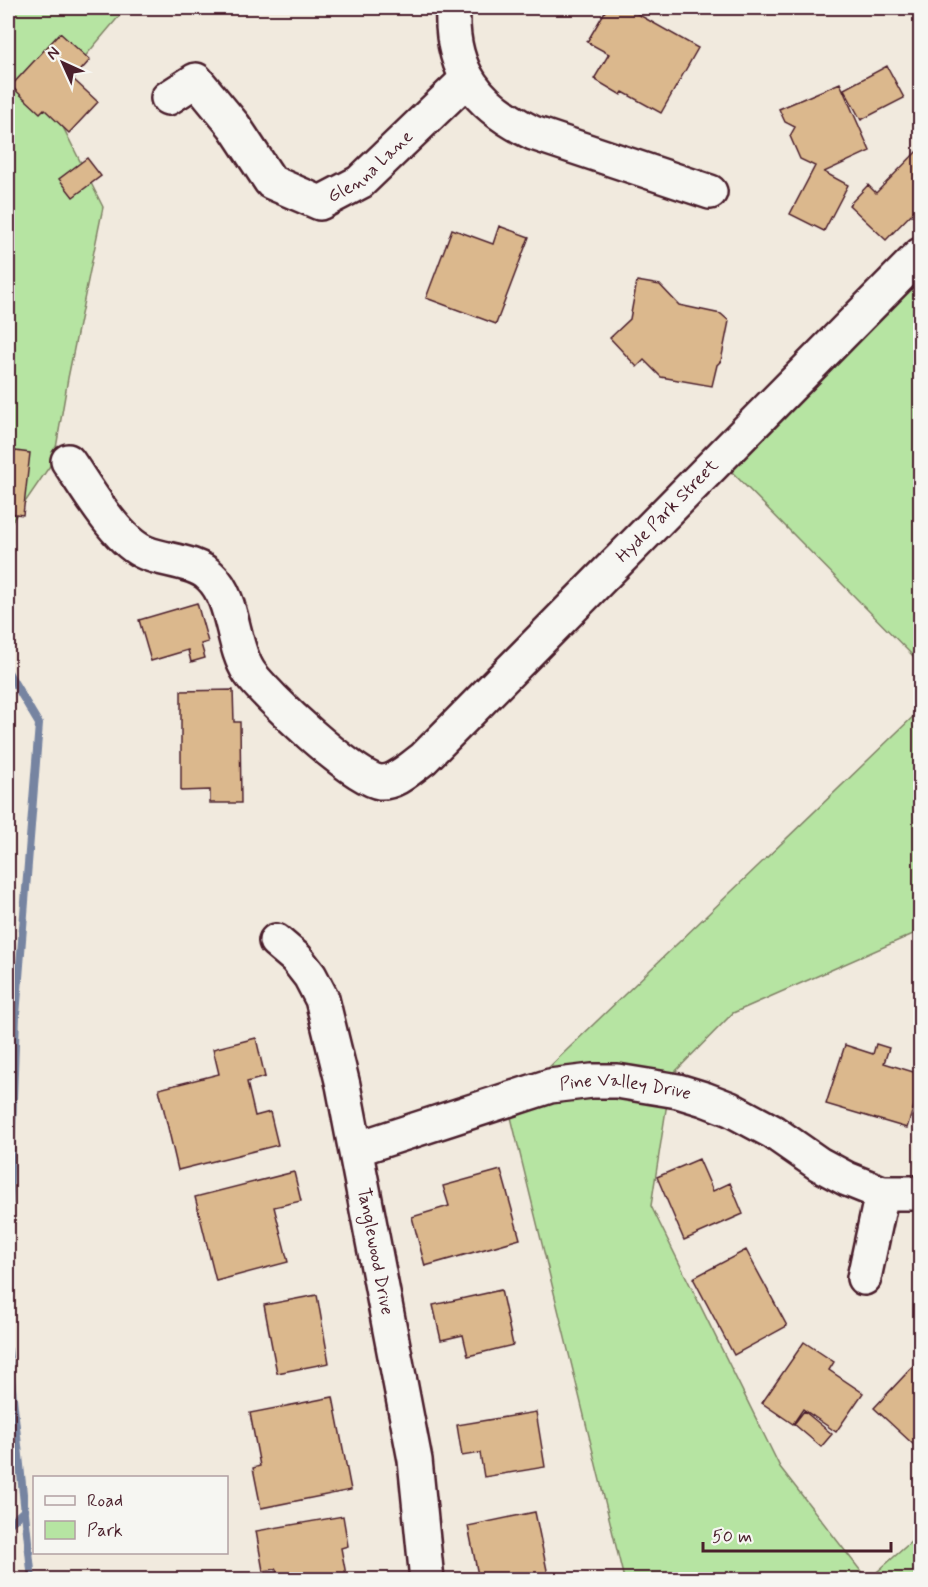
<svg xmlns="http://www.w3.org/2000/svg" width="928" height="1587" viewBox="0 0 928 1587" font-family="Mynerve,sans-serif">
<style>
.green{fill:#b6e4a2;stroke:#808266;stroke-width:1.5}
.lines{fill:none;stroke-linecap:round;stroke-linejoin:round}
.stream{stroke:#7684a1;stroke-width:8}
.building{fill:#dbb88d;stroke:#4a1f2b;stroke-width:1.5}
.minor-casing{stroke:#4a1f2b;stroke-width:38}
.minor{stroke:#f6f6f2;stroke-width:33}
.labels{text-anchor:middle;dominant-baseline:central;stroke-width:6;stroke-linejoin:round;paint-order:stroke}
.street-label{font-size:18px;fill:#4a1f2b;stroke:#f6f6f2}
</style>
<rect width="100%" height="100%" fill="#f1eade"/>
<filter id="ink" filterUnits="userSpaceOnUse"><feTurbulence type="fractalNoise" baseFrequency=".0167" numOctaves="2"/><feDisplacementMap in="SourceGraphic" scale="12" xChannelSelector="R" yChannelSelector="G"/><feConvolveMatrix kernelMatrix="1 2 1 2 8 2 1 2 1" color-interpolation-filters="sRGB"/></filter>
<g filter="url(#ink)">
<!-- green -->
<path class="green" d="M 8,8 L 126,8 L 49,99 L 103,207 L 68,378 L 54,460 L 8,527 Z
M 920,275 L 920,663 L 729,469 Z
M 920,710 L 920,931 L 733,1013 L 672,1075 L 543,1073 Z
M 595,1095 L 667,1103 L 651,1206 L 780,1467 L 867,1579 L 624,1579 L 510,1113 L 554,1100 Z
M 920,1534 L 920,1579 L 869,1579 Z"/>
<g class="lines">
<!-- stream -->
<path class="stream" d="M 8,672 L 39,724 L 16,1016 L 8,1238
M 8,1350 L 32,1580
M 8,1525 L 25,1510"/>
</g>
<!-- building -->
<path class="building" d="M 607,8 L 627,8 L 698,48 L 661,113 L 623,92 L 621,95 L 594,79 L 609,54 L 587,42 Z
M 60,33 L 90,60 L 73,79 L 98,102 L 69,133 L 44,109 L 40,113 L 11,86 Z
M 887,66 L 904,98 L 861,120 L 844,89 Z
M 840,83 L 870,151 L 824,172 L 848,185 L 824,231 L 790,214 L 815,166 L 800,159 L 790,136 L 795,127 L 785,122 L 779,109 Z
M 920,148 L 920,205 L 886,240 L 849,205 L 868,185 L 876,193 Z
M 87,158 L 101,176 L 73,197 L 59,179 Z
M 499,226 L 529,237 L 496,324 L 426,298 L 452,229 L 493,244 Z
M 637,281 L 660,285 L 679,305 L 721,314 L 729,321 L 721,361 L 717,365 L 712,386 L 661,377 L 644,360 L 637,367 L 610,338 L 630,319 Z
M 8,450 L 30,453 L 23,515 L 8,513 Z
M 197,603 L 208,642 L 201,644 L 205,658 L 191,662 L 188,650 L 151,661 L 139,620 Z
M 233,690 L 234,722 L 240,722 L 241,803 L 210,803 L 210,790 L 181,791 L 181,691 Z
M 256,1038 L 265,1077 L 247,1082 L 255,1116 L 270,1112 L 278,1145 L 178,1170 L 159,1089 L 219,1074 L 213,1049 Z
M 876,1044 L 889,1048 L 884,1063 L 920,1074 L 920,1087 L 907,1128 L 826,1104 L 845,1045 L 873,1054 Z
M 699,1159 L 713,1191 L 730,1183 L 743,1214 L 684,1240 L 657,1177 Z
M 501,1170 L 520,1239 L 425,1266 L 412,1217 L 449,1206 L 443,1186 Z
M 294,1172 L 301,1201 L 274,1207 L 288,1262 L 216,1281 L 195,1197 Z
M 746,1250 L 787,1326 L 734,1355 L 693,1278 Z
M 501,1290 L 513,1345 L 468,1356 L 463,1335 L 441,1340 L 433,1305 Z
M 317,1295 L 329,1363 L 277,1373 L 264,1305 Z
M 804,1342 L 834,1362 L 829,1370 L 863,1393 L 836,1432 L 803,1409 L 793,1424 L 762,1403 Z
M 920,1359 L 920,1440 L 915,1446 L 874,1408 Z
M 333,1397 L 351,1490 L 261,1508 L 253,1468 L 260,1466 L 250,1413 Z
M 804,1411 L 832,1434 L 821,1447 L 794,1424 Z
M 536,1412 L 545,1467 L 484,1477 L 480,1453 L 462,1456 L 457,1425 Z
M 535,1512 L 549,1580 L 479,1580 L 468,1526 Z
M 343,1516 L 348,1546 L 341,1548 L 347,1580 L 278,1580 L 276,1569 L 263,1571 L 256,1531 Z"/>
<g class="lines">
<!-- minor casing -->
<g class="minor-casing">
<g id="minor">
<path d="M 453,8 C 450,72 478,106 533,133 L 710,192"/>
<path id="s1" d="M 168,98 L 196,80 L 234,126 L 271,182 L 320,203 L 360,182 L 467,79"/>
<path id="s2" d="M 68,461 C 86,487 117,542 146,553 C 165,561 195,561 210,576 C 235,599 231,645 249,672 C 265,695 354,779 380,782 C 396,783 410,768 423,759 L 920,255"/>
<path id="s3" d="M 276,941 L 296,958 L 310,976 L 322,999 L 343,1085 L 415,1460 L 427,1580"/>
<path id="s4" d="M 356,1149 L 550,1086 L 592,1081 L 617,1081 L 678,1091 L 704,1099 L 730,1109 L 773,1132 L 819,1164 L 847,1179 L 882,1193 L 920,1193"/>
<path d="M 864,1278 L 882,1193"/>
</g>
</g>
<!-- minor -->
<use href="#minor" class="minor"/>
</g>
</g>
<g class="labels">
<!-- street labels -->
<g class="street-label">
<text stroke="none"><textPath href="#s1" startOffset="276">Glenna Lane</textPath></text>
<text stroke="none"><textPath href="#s2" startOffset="866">Hyde Park Street</textPath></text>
<text stroke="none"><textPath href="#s4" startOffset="280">Pine Valley Drive</textPath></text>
<text stroke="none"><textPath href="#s3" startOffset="333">Tanglewood Drive</textPath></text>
</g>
</g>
<!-- margin -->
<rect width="928" height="1587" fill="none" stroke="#f6f6f2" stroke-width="30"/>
<rect x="15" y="15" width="898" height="1557" fill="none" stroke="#4a1f2b" stroke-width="2" filter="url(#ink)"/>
<!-- legend -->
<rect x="33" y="1476" width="195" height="78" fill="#f6f6f2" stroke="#b1a0a2" stroke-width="1.5"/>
<rect x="45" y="1496" width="30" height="9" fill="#f6f6f2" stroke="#b1a0a2" stroke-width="1.5"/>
<text x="87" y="1506" font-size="18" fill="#4a1f2b">Road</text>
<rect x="45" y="1521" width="30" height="18" fill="#b6e4a2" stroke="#b1a0a2" stroke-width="1.5"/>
<text x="87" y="1536" font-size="18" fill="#4a1f2b">Park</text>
<!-- north arrow -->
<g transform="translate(63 63) rotate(315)" stroke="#f6f6f2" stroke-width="4.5" paint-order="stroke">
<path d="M0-4.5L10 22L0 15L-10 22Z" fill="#4a1f2b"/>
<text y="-9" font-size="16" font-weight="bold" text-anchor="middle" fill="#4a1f2b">N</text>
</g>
<!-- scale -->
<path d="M703 1542v9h188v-9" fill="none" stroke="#4a1f2b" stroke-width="3"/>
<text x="712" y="1542" font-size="18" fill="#4a1f2b" stroke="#f6f6f2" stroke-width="4.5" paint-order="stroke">50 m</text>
</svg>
